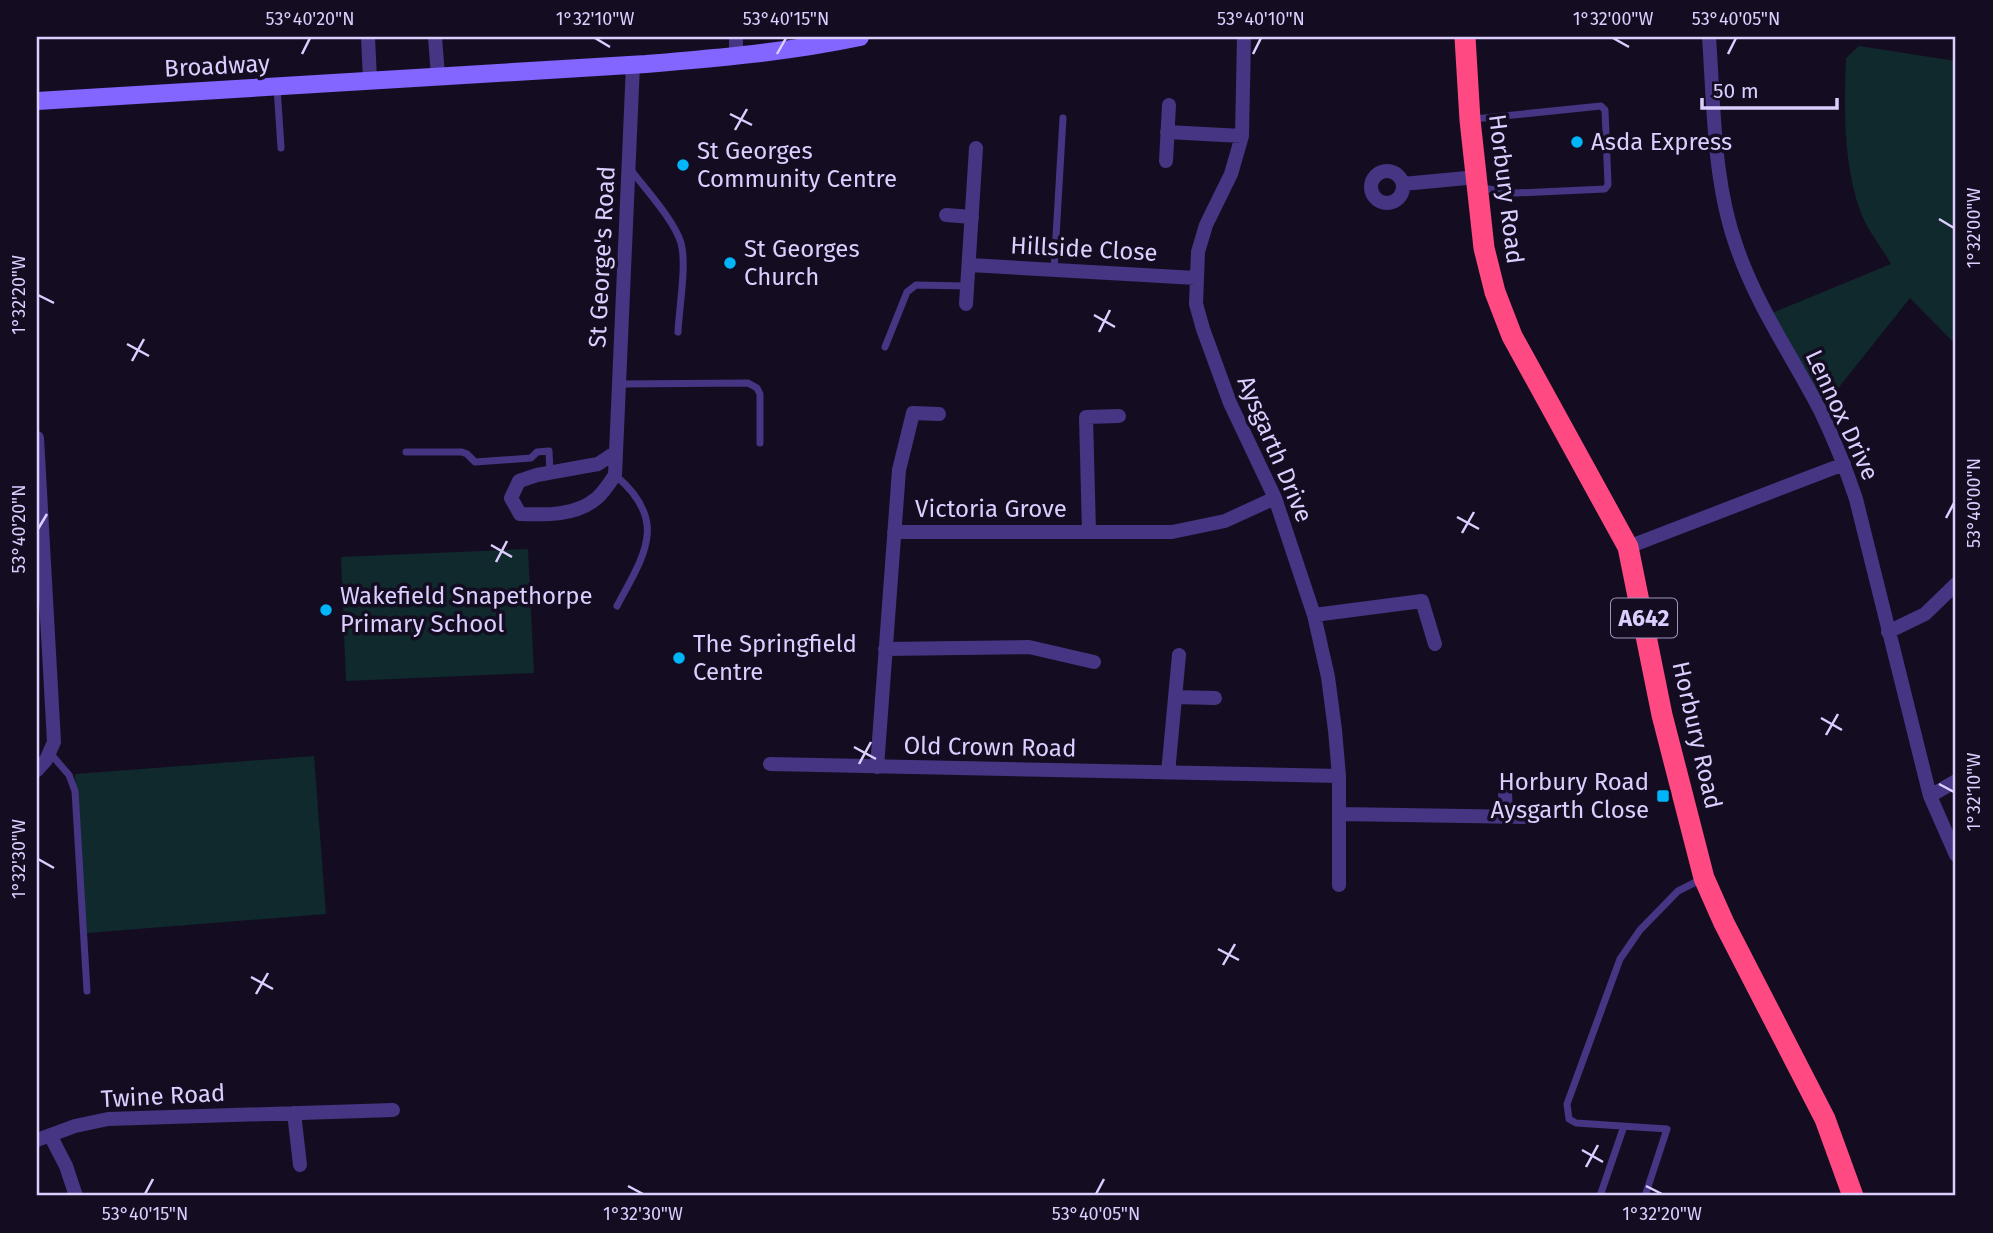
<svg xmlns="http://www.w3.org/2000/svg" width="1993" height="1233" viewBox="0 0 1993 1233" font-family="'Fira Sans',sans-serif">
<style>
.green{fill:#0f292c}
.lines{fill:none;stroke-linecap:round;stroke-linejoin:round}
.lane{stroke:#453583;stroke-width:7}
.street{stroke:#453583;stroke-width:14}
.secondary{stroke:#8365ff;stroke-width:18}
.highway{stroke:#ff4982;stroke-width:21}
.ticks{fill:none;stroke:#dcceff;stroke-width:2.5}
.poi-dot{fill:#00b6f9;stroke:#140d22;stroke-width:2.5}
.labels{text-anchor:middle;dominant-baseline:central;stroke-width:7;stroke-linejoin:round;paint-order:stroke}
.shield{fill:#140d22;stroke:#a094bd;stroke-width:2}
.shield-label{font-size:23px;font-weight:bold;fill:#dcceff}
.street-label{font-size:24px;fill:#dcceff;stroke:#140d22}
.poi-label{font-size:24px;fill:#dcceff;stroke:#140d22;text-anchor:start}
.neatline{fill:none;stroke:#dcceff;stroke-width:2.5}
.ticks-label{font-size:18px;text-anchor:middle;fill:#dcceff}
</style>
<rect width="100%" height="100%" fill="#140d22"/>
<!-- green -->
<path class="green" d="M 1859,46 L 1956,61 L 1956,345 L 1910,298 L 1820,411 L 1767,315 L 1891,264 C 1882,248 1868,231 1861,213 C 1843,165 1844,108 1846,58 Z
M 528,549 L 534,673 L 346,681 L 341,557 Z
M 314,756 L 326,914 L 87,933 L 75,774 Z"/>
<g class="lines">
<!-- lane -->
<path class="lane" d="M 277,87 L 281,148
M 1474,119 L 1601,106 L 1605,110 L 1608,185 L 1605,189 L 1516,193 L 1482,188
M 631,170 C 646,190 674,220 681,243 C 687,265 679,308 678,332
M 1054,270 L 1063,118
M 885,347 L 907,292 L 916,285 L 967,286
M 620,384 L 748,383 L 757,388 L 760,394 L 760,443
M 406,452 L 462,452 L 467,454 L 475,462 L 531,458 L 537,452 L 549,451 L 550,473
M 615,475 C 670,521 644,555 617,606
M 50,753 L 69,775 L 75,791 L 87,991
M 1600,1196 L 1624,1126
M 1645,1196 L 1667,1129 L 1576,1123 L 1569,1119 L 1567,1104 L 1620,959 L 1640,930 L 1678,891 L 1700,880"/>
<!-- street -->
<path class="street" d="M 368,37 L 370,80
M 435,37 L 438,76
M 736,37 L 736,56
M 1244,37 L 1242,136 L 1231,174 L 1206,225 L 1198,252 L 1196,304 L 1203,329 L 1230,403 L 1275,498 L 1314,615 L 1328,677 L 1335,730 L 1339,776 L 1339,885
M 1709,37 C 1714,107 1713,182 1737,248 C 1757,306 1792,356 1820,410 C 1834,439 1846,469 1856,499 L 1930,796 L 1956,855
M 1167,132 L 1242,136
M 1166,161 L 1169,105
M1371 187a16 16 0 1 1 32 0a16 16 0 1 1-32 0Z
M 1403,184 L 1477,177
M 946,215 L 972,217
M 970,265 L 1196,278
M 966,304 L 976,148
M 37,438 L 54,742 L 46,760 L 37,770
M 616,452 L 598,464 L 537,475 L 519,481 L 511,498 L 520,514 C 546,515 576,516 597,498 C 604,492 610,482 615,475 L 633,65
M 894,532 L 1172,532 L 1225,521 L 1275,498
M 1089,532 L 1086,417 L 1119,416
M 1628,547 L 1844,464
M 1314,615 L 1422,601 L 1435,644
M 1888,632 L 1925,614 L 1956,584
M 885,649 L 1029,647 L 1094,662
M 1175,697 L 1215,698
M 770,764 L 1339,776
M 877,767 L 899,470 L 913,413 L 939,414
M 1168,773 L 1179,655
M 1505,791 L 1506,816
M 1930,796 L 1956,781
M 1340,814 L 1532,817
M 294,1113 L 300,1165
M 50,1135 L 66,1166 L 76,1196
M 37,1140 L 75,1126 L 108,1119 L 393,1110"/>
<!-- secondary -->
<path class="secondary" d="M 37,101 L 646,64 C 718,58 789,52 860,37"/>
<!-- highway -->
<path class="highway" d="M 1465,37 L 1470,120 L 1484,248 L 1495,292 L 1512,336 L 1628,547 L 1662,715 L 1704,878 L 1724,923 L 1825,1119 L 1853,1196"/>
</g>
<!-- ticks -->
<path class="ticks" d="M 595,38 L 610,47M 1613,38 L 1629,47M 302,54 L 310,38M 777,54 L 786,38M 1253,54 L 1261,38M 1728,54 L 1736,38M 730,114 L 752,125M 735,130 L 747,109M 1939,219 L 1954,228M 38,295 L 54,303M 1094,315 L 1115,327M 1099,332 L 1110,310M 127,344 L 149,356M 132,361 L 144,339M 1457,517 L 1479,529M 1946,518 L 1954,503M 38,529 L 47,514M 1462,533 L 1474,512M 491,545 L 512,557M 496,562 L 507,541M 1821,718 L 1842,730M 1826,735 L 1838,714M 854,747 L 876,759M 859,764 L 871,742M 1939,784 L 1954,792M 38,859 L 54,868M 1218,949 L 1239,960M 1223,965 L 1235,944M 251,977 L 273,989M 256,994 L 268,973M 1582,1150 L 1603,1162M 1586,1167 L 1598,1145M 628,1186 L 643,1194M 1646,1186 L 1662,1194M 145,1194 L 153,1179M 1096,1194 L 1104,1179"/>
<!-- markers -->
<g class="poi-dot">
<circle cx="1577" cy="142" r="7"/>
<circle cx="683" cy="165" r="7"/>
<circle cx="730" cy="263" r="7"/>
<circle cx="326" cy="610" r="7"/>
<circle cx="679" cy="658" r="7"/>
<rect x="1656" y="789" width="14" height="14" rx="3.5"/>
</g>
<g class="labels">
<!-- shield labels -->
<rect class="shield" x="1611" y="598.5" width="66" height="39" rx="5"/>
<g class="shield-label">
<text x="1644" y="618">A642</text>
</g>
<!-- street labels -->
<g class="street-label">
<text transform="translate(217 66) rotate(-3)">Broadway</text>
<text transform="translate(1506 189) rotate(83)">Horbury Road</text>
<text transform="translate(1084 249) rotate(3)">Hillside Close</text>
<text transform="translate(602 257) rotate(-87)">St George's Road</text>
<text transform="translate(1842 415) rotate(65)">Lennox Drive</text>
<text transform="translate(1275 449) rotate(67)">Aysgarth Drive</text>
<text x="991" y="509">Victoria Grove</text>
<text transform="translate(1697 735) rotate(77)">Horbury Road</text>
<text transform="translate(990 747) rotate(1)">Old Crown Road</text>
<text transform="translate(163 1096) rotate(-3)">Twine Road</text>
</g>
<!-- poi labels -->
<g class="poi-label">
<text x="1591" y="142">Asda Express</text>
<text x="697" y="151">St Georges<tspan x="697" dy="28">Community Centre</tspan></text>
<text x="744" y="249">St Georges<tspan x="744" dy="28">Church</tspan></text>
<text x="340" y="596">Wakefield Snapethorpe<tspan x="340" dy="28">Primary School</tspan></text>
<text x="693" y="644">The Springfield<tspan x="693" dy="28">Centre</tspan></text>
<text x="1649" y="782" text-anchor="end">Horbury Road<tspan x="1649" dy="28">Aysgarth Close</tspan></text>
</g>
</g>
<!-- border -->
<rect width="1993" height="1233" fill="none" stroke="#140d22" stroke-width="77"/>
<!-- scale -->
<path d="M1702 98v10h135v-10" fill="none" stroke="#dcceff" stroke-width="3.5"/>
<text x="1713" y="98" font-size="21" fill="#dcceff" stroke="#140d22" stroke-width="5" paint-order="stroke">50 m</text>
<rect x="38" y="38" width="1916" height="1156" class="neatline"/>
<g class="ticks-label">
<text x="310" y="25">53°40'20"N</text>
<text x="595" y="25">1°32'10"W</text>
<text x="786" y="25">53°40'15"N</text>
<text x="1261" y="25">53°40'10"N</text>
<text x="1613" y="25">1°32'00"W</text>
<text x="1736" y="25">53°40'05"N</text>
<text transform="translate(1974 228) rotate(-90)" y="6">1°32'00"W</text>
<text transform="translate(19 295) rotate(-90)" y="6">1°32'20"W</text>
<text transform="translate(1974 503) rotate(-90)" y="6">53°40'00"N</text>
<text transform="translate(19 529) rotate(-90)" y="6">53°40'20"N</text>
<text transform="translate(1974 792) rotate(-90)" y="6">1°32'10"W</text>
<text transform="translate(19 859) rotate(-90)" y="6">1°32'30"W</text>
<text x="145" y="1220">53°40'15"N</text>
<text x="643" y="1220">1°32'30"W</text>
<text x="1096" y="1220">53°40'05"N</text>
<text x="1662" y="1220">1°32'20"W</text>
</g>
</svg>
